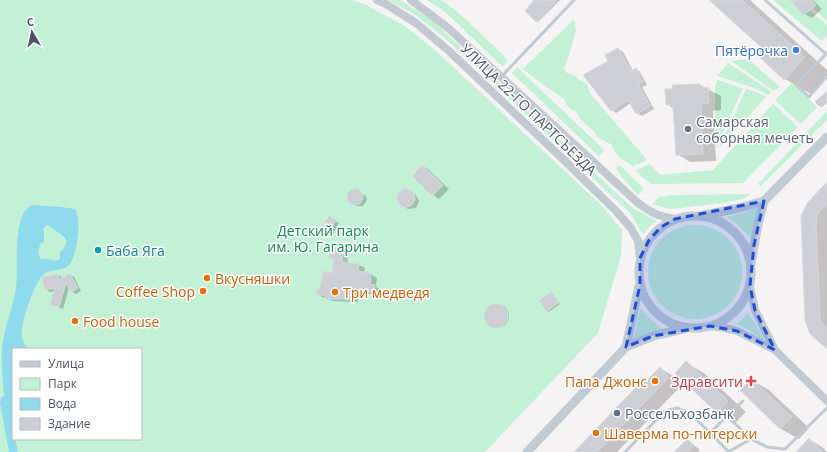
<svg xmlns="http://www.w3.org/2000/svg" width="827" height="452" viewBox="0 0 827 452" font-family="'Open Sans',sans-serif">
<style>
.green{fill:#c3f1d5;fill-rule:evenodd}
.water{fill:#90daee;fill-rule:evenodd}
.shadow{fill:#0003}
.building{fill:#cdcfd5;stroke:#d7d9de}
.lines{fill:none;stroke-linecap:round;stroke-linejoin:round}
.service{stroke:#c1cad2;stroke-width:3}
.tertiary{stroke:#c1cad2;stroke-width:8}
.secondary{stroke:#c1cbd6;stroke-width:9}
.marked{fill:#1d4ed8;fill-opacity:0.2;stroke:#1d4ed8;stroke-width:3;stroke-dasharray:8 5;stroke-linejoin:round}
.shop-dot{fill:#3f7fe0;stroke:#fff;stroke-width:1.5}
.worship-dot{fill:#6b7280;stroke:#fff;stroke-width:1.5}
.culture-dot{fill:#0f9aa8;stroke:#fff;stroke-width:1.5}
.food-dot{fill:#e8710a;stroke:#fff;stroke-width:1.5}
.health-dot{fill:#e0444e;stroke:#fff;stroke-width:1.5}
.service-dot{fill:#5c6f8a;stroke:#fff;stroke-width:1.5}
.labels{text-anchor:middle;dominant-baseline:central;stroke-width:3;stroke-linejoin:round;paint-order:stroke}
.shop-label{font-size:14px;fill:#366cbe;stroke:#fff;text-anchor:end}
.street-label{font-size:14px;fill:#4a5661;stroke:#fff}
.worship-label{font-size:14px;fill:#5b616d;stroke:#fff;text-anchor:start}
.park-label{font-size:14px;fill:#17864f;stroke:#fff}
.culture-label{font-size:14px;fill:#0d838f;stroke:#fff;text-anchor:start}
.food-label{font-size:14px;fill:#c56008;stroke:#fff;text-anchor:start}
.health-label{font-size:14px;fill:#be3a42;stroke:#fff;text-anchor:end}
.service-label{font-size:14px;fill:#4e5e75;stroke:#fff;text-anchor:start}
</style>
<rect width="100%" height="100%" fill="#f5f3f3"/>
<!-- green -->
<path class="green" d="M 0,0 L 352,0 L 364,4 L 405,26 L 436,51 L 602,206 L 622,230 L 621,256 L 598,333 L 485,452 L 0,452 ZM 13,349 L 141,349 L 141,439 L 13,439 Z
M 389,0 L 400,0 L 433,21 L 617,194 L 634,209 L 657,221 L 651,225 L 643,234 L 630,213 L 446,39 L 417,16 Z
M 427,0 C 431,0 436,0 440,0 C 450,2 498,50 508,60 L 503,67 L 445,12 Z
M 773,0 L 797,0 L 827,25 L 827,36 L 822,41 Z
M 815,0 L 827,0 L 827,21 L 810,5 Z
M 574,19 L 576,30 L 571,49 L 564,69 L 567,73 L 576,76 L 579,80 L 587,84 L 590,93 L 647,160 L 639,164 L 635,164 L 634,167 C 625,161 614,156 612,145 L 596,136 L 596,133 L 581,120 L 576,111 L 572,110 L 566,104 L 564,99 L 542,84 L 523,69 Z
M 748,59 L 780,87 L 774,91 L 731,61 Z
M 728,63 L 772,92 L 768,95 L 757,89 L 717,76 Z
M 517,67 L 604,150 L 599,156 L 512,73 Z
M 718,80 L 743,88 L 716,148 L 715,86 Z
M 792,83 L 817,107 L 801,124 L 775,100 Z
M 746,89 L 759,93 L 766,97 L 719,148 Z
M 773,104 L 798,127 L 743,183 L 651,184 L 635,171 L 650,164 L 660,175 L 713,170 Z
M 827,111 L 827,120 L 761,186 L 758,184 Z
M 620,165 L 644,189 L 638,195 L 621,176 L 616,168 Z
M 752,194 L 743,199 L 723,203 L 681,208 L 670,209 L 652,204 L 659,197 L 673,195 Z
M 760,206 L 754,223 L 751,238 L 736,223 L 727,217 L 746,212 Z
M648 272a47 47 0 1 1 94 0a47 47 0 1 1-94 0Z
M 640,308 L 650,319 L 662,329 L 652,331 L 632,342 L 636,329 Z
M 748,313 L 764,337 L 762,340 L 749,330 L 737,324 Z"/>
<!-- water -->
<path class="water" d="M 32,205 L 61,207 L 75,209 C 82,218 77,257 69,265 C 61,273 48,267 41,277 C 34,286 19,326 22,338 C 23,342 26,345 28,349 L 13,349 L 13,439 L 15,439 L 18,452 L 9,452 L 0,403 L 1,397 L 4,396 C 3,377 0,359 3,341 C 6,323 14,305 16,287 C 19,267 11,216 32,205 ZM 48,225 C 54,231 62,233 67,241 L 63,250 L 60,252 L 60,257 L 59,260 C 52,262 48,258 41,259 L 38,254 L 40,244 L 44,242 L 44,233 L 43,229 L 45,226 Z"/>
<!-- shadow -->
<path class="shadow" d="M 536,0 L 560,0 L 538,22 L 537,21 Z
M 710,0 L 750,0 L 827,70 L 827,76 L 811,94 L 785,79 L 757,53 L 762,47 Z
M 791,0 L 813,0 L 822,9 L 812,18 L 805,14 Z
M 618,49 L 623,52 L 633,71 L 636,69 L 640,72 L 647,85 L 642,87 L 654,109 L 642,116 L 637,113 L 631,103 L 616,113 L 612,110 L 609,61 Z
M 700,85 L 721,96 L 721,110 L 713,111 L 716,161 L 690,162 L 677,154 L 674,109 L 667,104 Z
M 827,92 L 827,102 L 822,107 L 820,106 Z
M 423,166 L 429,170 L 449,189 L 439,199 L 433,195 Z
M 827,183 L 827,348 L 811,333 L 802,216 Z
M 355,190 L 366,196 L 367,200 L 363,206 L 356,206 L 348,200 L 348,195 L 350,191 Z
M 405,191 L 416,195 L 419,201 L 416,208 L 408,209 L 399,203 L 398,198 L 401,193 Z
M 329,217 L 339,223 L 333,234 L 323,228 Z
M 343,248 L 349,252 L 347,263 L 359,265 L 365,268 L 364,273 L 369,273 L 377,278 L 376,287 L 380,289 L 379,295 L 358,293 L 358,302 L 332,301 L 318,295 L 333,274 L 335,261 L 330,258 Z
M 58,275 L 62,277 L 62,279 L 70,275 L 74,277 L 81,291 L 76,294 L 71,291 L 69,288 L 63,309 L 52,304 L 56,291 L 50,292 L 46,290 L 43,277 Z
M 553,294 L 560,304 L 549,312 L 547,311 Z
M485 316a12 12 0 1 1 24 0a12 12 0 1 1-24 0Z
M 686,363 L 704,373 L 746,412 L 735,423 L 717,413 L 676,373 Z
M 660,368 L 673,376 L 682,385 L 617,452 L 575,452 Z
M 751,380 L 769,390 L 809,428 L 799,439 L 781,429 L 741,390 Z
M 809,439 L 822,447 L 827,452 L 802,452 Z
M 687,440 L 700,450 L 698,452 L 676,452 Z"/>
<!-- building -->
<path class="building" d="M 534,0 L 557,0 L 536,22 L 525,11 Z
M 709,0 L 742,0 L 805,57 L 784,80 L 755,53 L 761,47 Z
M 790,0 L 811,0 L 816,5 L 804,15 Z
M 618,48 L 631,71 L 636,68 L 643,82 L 638,84 L 650,106 L 636,114 L 628,100 L 611,111 L 583,75 L 608,61 L 605,55 Z
M 700,84 L 700,88 L 708,87 L 709,103 L 701,104 L 703,154 L 676,155 L 673,105 L 666,105 L 665,89 L 673,89 L 672,85 Z
M 827,91 L 827,99 L 820,107 L 815,102 Z
M 422,165 L 443,185 L 432,196 L 412,176 Z
M 827,182 L 827,204 L 817,214 L 816,223 L 820,321 L 827,329 L 827,349 L 810,334 L 805,320 L 801,216 L 808,202 Z
M347 197a8 8 0 1 1 16 0a8 8 0 1 1-16 0Z
M397 198a9 9 0 1 1 18 0a9 9 0 1 1-18 0Z
M 329,216 L 336,220 L 329,232 L 322,228 Z
M 331,246 L 344,248 L 342,262 L 359,264 L 358,271 L 369,273 L 371,274 L 370,284 L 375,285 L 374,292 L 352,290 L 352,299 L 325,299 L 325,295 L 317,295 L 317,289 L 320,289 L 323,271 L 332,273 L 334,259 L 329,258 Z
M 58,274 L 59,279 L 70,274 L 78,288 L 71,292 L 66,283 L 59,307 L 50,305 L 55,288 L 45,290 L 42,277 Z
M 551,292 L 559,302 L 547,312 L 539,301 Z
M484 316a12 12 0 1 1 24 0a12 12 0 1 1-24 0Z
M 686,361 L 728,401 L 717,413 L 675,373 Z
M 660,367 L 669,377 L 597,452 L 574,452 L 637,386 L 639,388 Z
M 751,379 L 792,417 L 780,429 L 740,390 Z
M 809,438 L 823,452 L 796,452 Z
M 687,439 L 694,445 L 688,452 L 674,452 Z"/>
<g class="lines">
<!-- service -->
<path class="service" d="M 765,0 L 826,54
M 827,53 L 796,85 L 809,97 L 827,76
M 501,77 L 574,0
M 727,416 L 743,401
M 710,433 L 727,416 L 751,439
M 625,452 L 665,411 L 677,408 L 691,414 L 728,451
M 728,452 L 751,439 L 767,447 L 785,449 L 827,408"/>
<!-- tertiary -->
<path class="tertiary" d="M 377,0 L 386,4 L 416,23 L 449,51 L 565,161 L 617,212 L 631,228 L 638,241 L 640,258
M 411,0 L 447,27 L 638,203 C 652,213 657,216 675,219
M 750,286 L 755,310 L 775,350
M 710,326 L 725,328 L 737,331 L 775,350 L 827,401"/>
<!-- secondary -->
<path class="secondary" d="M 704,215 L 739,208 L 764,201 L 827,137
M639 272a56 56 0 1 1 112 0a56 56 0 1 1-112 0Z
M 751,264 L 757,229 L 764,201
M 626,347 L 639,286
M 527,452 L 626,347 L 653,336 L 687,328"/>
</g>
<!-- marked area -->
<path class="marked" d="M 764,201 L 754,245 L 750,286 L 755,310 L 775,350 L 737,331 L 710,326 L 653,336 L 626,347 L 640,285 L 640,258 L 649,240 L 661,227 L 675,219 Z"/>
<!-- markers -->
<circle class="shop-dot" cx="796" cy="50" r="4"/>
<circle class="worship-dot" cx="688" cy="129" r="4"/>
<circle class="culture-dot" cx="98" cy="250" r="4"/>
<g class="food-dot">
<circle cx="207" cy="278" r="4"/>
<circle cx="203" cy="291" r="4"/>
<circle cx="335" cy="292" r="4"/>
<circle cx="75" cy="321" r="4"/>
<circle cx="655" cy="381" r="4"/>
<circle cx="596" cy="433" r="4"/>
</g>
<path class="health-dot" d="M749 375h4v4h4v4h-4v4h-4v-4h-4v-4h4z"/>
<circle class="service-dot" cx="617" cy="413" r="4"/>
<g class="labels">
<!-- shop labels -->
<g class="shop-label">
<text x="788" y="50">Пятёрочка</text>
</g>
<!-- street labels -->
<g class="street-label">
<text transform="translate(529 109) rotate(44)">УЛИЦА 22-ГО ПАРТСЪЕЗДА</text>
</g>
<!-- worship labels -->
<g class="worship-label">
<text x="696" y="121">Самарская<tspan x="696" dy="16">соборная мечеть</tspan></text>
</g>
<!-- park labels -->
<g class="park-label">
<text x="323" y="230">Детский парк<tspan x="323" dy="16">им. Ю. Гагарина</tspan></text>
</g>
<!-- culture labels -->
<g class="culture-label">
<text x="106" y="250">Баба Яга</text>
</g>
<!-- food labels -->
<g class="food-label">
<text x="215" y="278">Вкусняшки</text>
<text x="195" y="291" text-anchor="end">Coffee Shop</text>
<text x="343" y="292">Три медведя</text>
<text x="83" y="321">Food house</text>
<text x="647" y="381" text-anchor="end">Папа Джонс</text>
<text x="604" y="433">Шаверма по-питерски</text>
</g>
<!-- health labels -->
<g class="health-label">
<text x="743" y="381">Здравсити</text>
</g>
<!-- service labels -->
<g class="service-label">
<text x="625" y="413">Россельхозбанк</text>
</g>
</g>
<!-- legend -->
<rect x="12" y="348" width="130" height="92" fill="#ffffff" stroke="#b7bbc0"/>
<rect x="20" y="361" width="20" height="6" fill="#c1cbd6" stroke="#b7bbc0"/>
<text x="48" y="368" font-size="12" fill="#4a5661">Улица</text>
<rect x="20" y="378" width="20" height="12" fill="#c3f1d5" stroke="#b7bbc0"/>
<text x="48" y="388" font-size="12" fill="#4a5661">Парк</text>
<rect x="20" y="398" width="20" height="12" fill="#90daee" stroke="#b7bbc0"/>
<text x="48" y="408" font-size="12" fill="#4a5661">Вода</text>
<rect x="20" y="418" width="20" height="12" fill="#cdcfd5" stroke="#b7bbc0"/>
<text x="48" y="428" font-size="12" fill="#4a5661">Здание</text>
<!-- north arrow -->
<g transform="translate(32 32) rotate(351)" stroke="#ffffff" stroke-width="3" paint-order="stroke">
<path d="M0-3L7 15L0 10L-7 15Z" fill="#4a5661"/>
<text y="-6" font-size="11" font-weight="bold" text-anchor="middle" fill="#4a5661">С</text>
</g>
</svg>
